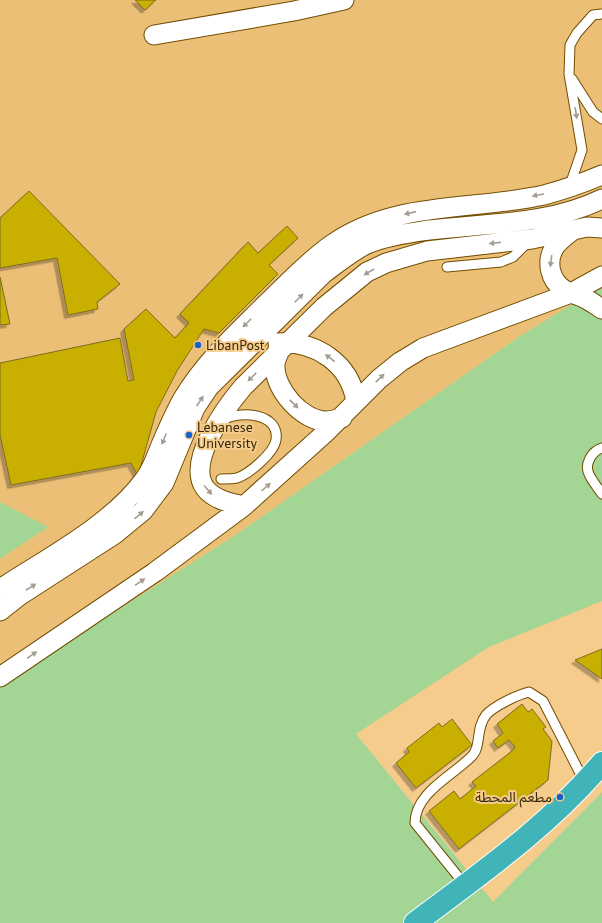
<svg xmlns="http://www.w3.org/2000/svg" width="602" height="923" viewBox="0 0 602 923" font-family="'PT Sans','Noto Sans Arabic',sans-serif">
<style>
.built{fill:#ecbf77}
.green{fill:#a3d595}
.building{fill:#c8af00;stroke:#7b6d23;filter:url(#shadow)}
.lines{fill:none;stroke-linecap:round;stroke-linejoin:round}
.lane-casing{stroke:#714e00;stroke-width:11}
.street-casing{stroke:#714e00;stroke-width:21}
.highway-casing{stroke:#fff;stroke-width:24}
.lane{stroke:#fff;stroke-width:9}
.street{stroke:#fff;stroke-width:19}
.highway{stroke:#40b4b9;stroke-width:22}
.oneway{fill:#a59d91}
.poi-dot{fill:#1661cc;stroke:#f5cc8c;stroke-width:1.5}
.labels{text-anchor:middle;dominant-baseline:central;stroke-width:4;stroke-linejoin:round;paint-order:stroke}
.poi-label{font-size:14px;fill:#36260b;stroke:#f5cc8c;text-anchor:start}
</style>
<defs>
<filter id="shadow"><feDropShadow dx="-3.5" dy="3.5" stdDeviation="0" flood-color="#0004"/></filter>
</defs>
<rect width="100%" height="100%" fill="#f5cc8c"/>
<!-- built -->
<path class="built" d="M 0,0 L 602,0 L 602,286 L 520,336 L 237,534 L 0,685 Z"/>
<!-- green -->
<path class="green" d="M 602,286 L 602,601 L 489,647 L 356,734 L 493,902 L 602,792 L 602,923 L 0,923 L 0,685 L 237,534 L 520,336 Z
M 0,502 L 48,527 L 0,559 Z"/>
<!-- building -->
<path class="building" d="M 135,0 L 156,0 L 145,10 Z
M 29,191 L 120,284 L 97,302 L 98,309 L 68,315 L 57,258 L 0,268 L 0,218 Z
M 287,226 L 298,238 L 269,265 L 278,274 L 219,333 L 204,329 L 177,371 L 156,412 L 138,476 L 131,463 L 11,485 L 0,435 L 0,363 L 120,338 L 128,381 L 134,380 L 124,329 L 146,309 L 175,338 L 189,323 L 180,314 L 248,242 L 258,253 Z
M 0,277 L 10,324 L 0,325 Z
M 602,649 L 602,679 L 575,660 Z
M 522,704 L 528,712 L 532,709 L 546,727 L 543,729 L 552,741 L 548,780 L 459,849 L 429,811 L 454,791 L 460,799 L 476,786 L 472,782 L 512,751 L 515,747 L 509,740 L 498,748 L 493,741 L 503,733 L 497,724 Z
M 452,719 L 472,745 L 416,788 L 396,763 L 409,752 L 407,748 L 439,723 L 442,727 Z"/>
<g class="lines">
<!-- lane casing -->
<g class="lane-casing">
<path id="lane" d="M 572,79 L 593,112 L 602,119
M 569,188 L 582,150 L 569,74 L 570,45 L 577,33 L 593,15 L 602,14
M 447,267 L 501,262 L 513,257 L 529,241
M 602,448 C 592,451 584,464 589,474 C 592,481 598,488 602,494
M 221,479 C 226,479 232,479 237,478 C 249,474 274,453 276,440 C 280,413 240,410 223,420
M 465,885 L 415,823 C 415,793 452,776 471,757 C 482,747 475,729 486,715 C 494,706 517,695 529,692 L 543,701 L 585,783"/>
</g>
<!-- street casing -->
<g class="street-casing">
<path id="street" d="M 154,35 L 294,11 L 344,0
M 572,231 C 566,236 558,241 554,248 C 546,262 550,280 563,289 C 570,294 579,295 586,299 C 592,302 597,306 602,309
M 278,343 C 316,341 350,363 356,402
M 278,348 L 280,350 C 278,355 275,360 275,365 C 274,389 302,421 326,421 C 331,421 337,419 342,418
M 244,506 C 231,503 214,500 205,488 C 186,462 226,407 243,387 L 324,307 L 367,272 L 386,263 L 427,251 L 532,239 L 587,227 L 602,228
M 0,589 C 47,558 111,525 144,480 C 152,470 156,457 161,445 C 168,429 175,412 184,397 C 205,362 237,333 266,304 C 287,284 307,262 331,245 C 394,200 473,211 544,195 C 563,190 583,183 602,175
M 0,611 L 19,596 L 115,534 L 143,511 L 164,483 L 195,408 L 209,387 L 324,273 C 338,263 352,251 367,244 C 386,236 409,233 429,230 C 487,223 549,225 602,199
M 0,677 L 155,572 L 244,506 L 324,434 L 379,379 L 400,362 L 423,348 L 571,293 L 602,276"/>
</g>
<!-- highway casing -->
<g class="highway-casing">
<path id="highway" d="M 415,923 C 480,874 549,826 602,763"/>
</g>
<!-- lane -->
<use href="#lane" class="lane"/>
<!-- street -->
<use href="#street" class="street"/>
<!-- highway -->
<use href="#highway" class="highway"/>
</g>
<!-- one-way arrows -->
<defs><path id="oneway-solid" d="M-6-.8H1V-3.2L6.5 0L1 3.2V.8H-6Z"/></defs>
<g class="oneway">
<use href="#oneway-solid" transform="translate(576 113) rotate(81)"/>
<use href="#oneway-solid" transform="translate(538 195) rotate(170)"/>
<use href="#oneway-solid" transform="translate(410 213) rotate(167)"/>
<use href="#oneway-solid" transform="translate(495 243) rotate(173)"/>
<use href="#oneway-solid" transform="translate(551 261) rotate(97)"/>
<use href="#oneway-solid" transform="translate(369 272) rotate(150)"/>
<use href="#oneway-solid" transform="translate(299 298) rotate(-45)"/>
<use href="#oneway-solid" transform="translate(247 323) rotate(135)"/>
<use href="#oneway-solid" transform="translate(330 358) rotate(-142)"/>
<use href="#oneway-solid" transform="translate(252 377) rotate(135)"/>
<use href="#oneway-solid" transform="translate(380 378) rotate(-44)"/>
<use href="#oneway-solid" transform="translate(200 401) rotate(-56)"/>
<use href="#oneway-solid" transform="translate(294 404) rotate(44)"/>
<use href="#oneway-solid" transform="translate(164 439) rotate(112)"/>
<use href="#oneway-solid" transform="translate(266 487) rotate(-42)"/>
<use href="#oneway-solid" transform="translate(208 490) rotate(49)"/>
<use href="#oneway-solid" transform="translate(139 515) rotate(-41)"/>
<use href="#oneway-solid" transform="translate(140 582) rotate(-34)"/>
<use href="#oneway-solid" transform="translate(31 587) rotate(-33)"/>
<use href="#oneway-solid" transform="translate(32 655) rotate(-34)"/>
</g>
<!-- markers -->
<g class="poi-dot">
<circle cx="198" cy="345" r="4"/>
<circle cx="189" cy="435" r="4"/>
<circle cx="560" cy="797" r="4"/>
</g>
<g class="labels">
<!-- poi labels -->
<g class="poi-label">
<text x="206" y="345">LibanPost</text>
<text x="197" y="427">Lebanese<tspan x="197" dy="16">University</tspan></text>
<text x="552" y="797" text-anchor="end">مطعم المحطة</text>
</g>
</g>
</svg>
